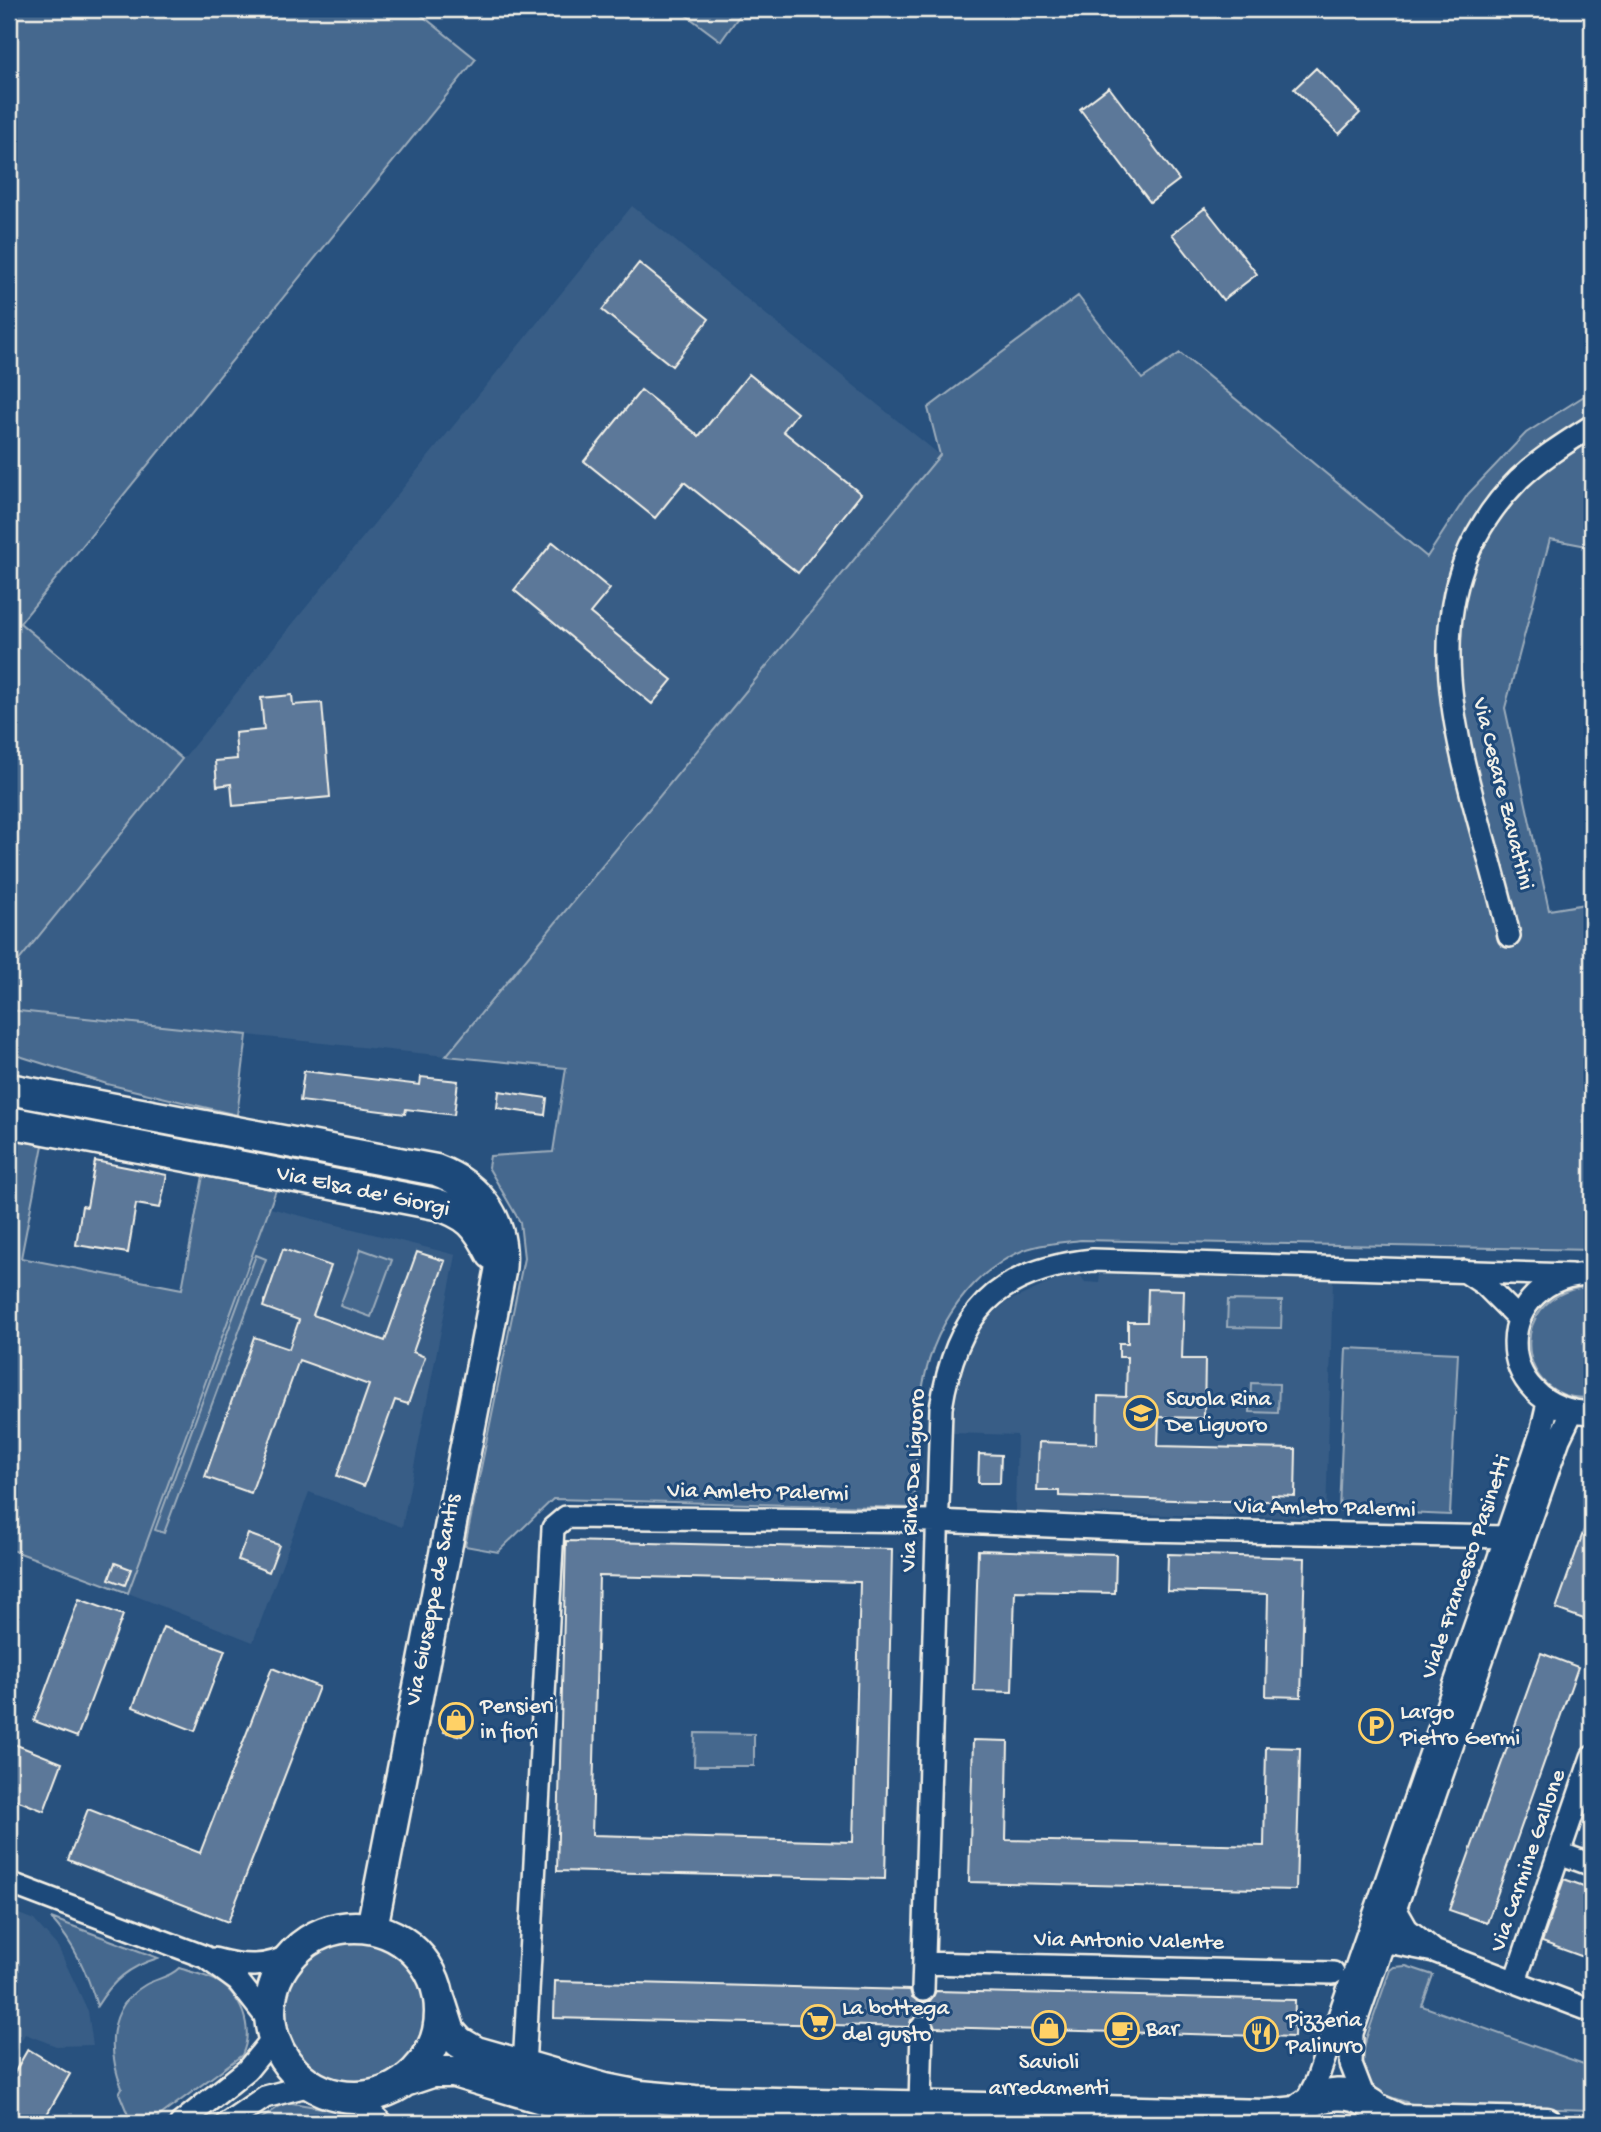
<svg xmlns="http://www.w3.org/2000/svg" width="1601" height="2132" viewBox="0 0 1601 2132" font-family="'Gochi Hand',sans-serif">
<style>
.built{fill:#375d86}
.green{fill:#45688e;stroke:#9cacbb;stroke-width:2}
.building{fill:#5b7899;stroke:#f4f1e8;stroke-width:2;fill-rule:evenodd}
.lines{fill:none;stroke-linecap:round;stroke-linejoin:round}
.minor-tunnel{stroke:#47698e;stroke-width:21;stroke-dasharray:21 10;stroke-linecap:butt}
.minor-casing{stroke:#f4f1e8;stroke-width:26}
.secondary-casing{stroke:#f4f1e8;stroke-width:35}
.minor{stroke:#1f4a7a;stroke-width:21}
.secondary{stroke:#1f4a7a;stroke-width:30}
.labels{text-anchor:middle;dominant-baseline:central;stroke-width:6;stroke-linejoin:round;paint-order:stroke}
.street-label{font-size:23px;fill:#f4f1e8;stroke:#1f4a7a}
.poi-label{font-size:23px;fill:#f4f1e8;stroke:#1f4a7a;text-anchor:start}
</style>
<rect width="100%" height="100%" fill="#28517e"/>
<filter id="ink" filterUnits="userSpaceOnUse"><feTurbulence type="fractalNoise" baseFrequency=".0143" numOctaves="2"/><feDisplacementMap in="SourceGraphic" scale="14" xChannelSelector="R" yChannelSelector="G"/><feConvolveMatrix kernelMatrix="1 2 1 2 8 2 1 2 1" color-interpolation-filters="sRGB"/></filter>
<g filter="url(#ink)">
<!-- built -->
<path class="built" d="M 632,206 L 940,455 L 446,1056 L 9,1010 L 9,973 Z
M 270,1208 L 456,1255 L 402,1527 L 309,1492 L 253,1642 L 128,1593 Z
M 1100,1274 L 1333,1280 L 1326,1518 L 1015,1512 L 1017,1435 L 951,1433 L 962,1364 L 974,1337 L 987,1319 L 1007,1302 L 1056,1280 L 1080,1275 L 1085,1282 L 1099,1283 Z
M 9,1910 L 34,1920 L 58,1947 L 88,2011 L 93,2045 L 56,2046 L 25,2034 L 9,2062 Z"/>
<!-- green -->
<path class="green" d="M 9,9 L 414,9 L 476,59 L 20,623 L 182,759 L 9,973 Z
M 678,9 L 744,9 L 721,41 Z
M 1078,296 L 1142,379 L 1180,353 L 1427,557 L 1468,494 L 1526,433 L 1592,391 L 1592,547 L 1550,539 L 1505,708 L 1549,910 L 1592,903 L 1592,1250 L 1081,1240 C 1066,1242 1049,1243 1034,1247 C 1013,1252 990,1268 975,1283 C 911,1349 919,1423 914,1508 L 553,1499 L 498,1552 L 465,1546 L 524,1258 L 520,1222 L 488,1167 L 490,1156 L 553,1152 L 566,1068 L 446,1056 L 940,455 L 928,408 Z
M 9,1010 L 247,1035 L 237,1115 L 107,1084 L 16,1055 L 9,1052 Z
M 9,1139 L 43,1145 L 21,1258 L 182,1289 L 203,1176 L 276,1190 L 128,1593 L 9,1549 Z
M 361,1249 L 392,1260 L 371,1317 L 340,1306 Z
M 256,1255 L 266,1259 L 164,1533 L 155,1530 Z
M 1585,1287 L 1592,1288 L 1592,1397 C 1518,1407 1502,1298 1585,1287 Z
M 1228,1300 L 1282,1301 L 1281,1328 L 1227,1327 Z
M 1346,1348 L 1458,1353 L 1450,1515 L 1339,1510 Z
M 1251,1383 L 1279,1384 L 1278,1413 L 1250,1412 Z
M 695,1733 L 754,1734 L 754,1766 L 694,1766 Z
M 51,1918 L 158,1958 C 129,1967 113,1980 97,2006 C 87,1972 75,1945 51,1918 Z
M285 2011a71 71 0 1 1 142 0a71 71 0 1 1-142 0Z
M 1406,1966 L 1433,1975 L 1422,2006 L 1592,2067 L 1592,2110 L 1415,2105 L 1381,2094 L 1371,2084 L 1364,2070 L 1363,2055 L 1366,2039 L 1390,1970 L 1394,1967 Z
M 179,1968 C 191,1972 204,1975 215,1980 C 242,1994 254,2029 242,2055 L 150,2123 L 118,2123 L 128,2115 L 119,2093 L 122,2088 C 108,2053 106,2008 145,1985 C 157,1978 169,1978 179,1968 Z
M 286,2102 L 352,2113 L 367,2123 L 255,2123 Z"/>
<!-- building -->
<path class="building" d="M 1316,68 L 1360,113 L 1339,134 L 1294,89 Z
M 1109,87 L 1179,180 L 1150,202 L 1080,109 Z
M 1205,208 L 1257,274 L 1223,300 L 1172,234 Z
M 639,263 L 709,319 L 672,366 L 602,310 Z
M 749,374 L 797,413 L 783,431 L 861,494 L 798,573 L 684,482 L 655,518 L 584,461 L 641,390 L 699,436 Z
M 553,542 L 610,589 L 590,613 L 672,680 L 652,704 L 514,590 Z
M 292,695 L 293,705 L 322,703 L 330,797 L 233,806 L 231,784 L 217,786 L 215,761 L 237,759 L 235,733 L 264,730 L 261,698 Z
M 304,1071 L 420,1085 L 421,1077 L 458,1081 L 454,1115 L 406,1109 L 405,1114 L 300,1101 Z
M 499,1091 L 547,1098 L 545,1115 L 497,1108 Z
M 95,1161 L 167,1175 L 160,1208 L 136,1204 L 128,1253 L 76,1245 L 82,1206 L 87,1207 Z
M 283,1249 L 331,1266 L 313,1315 L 385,1341 L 417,1252 L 445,1261 L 413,1352 L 425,1357 L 408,1404 L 395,1400 L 364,1486 L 337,1476 L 369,1385 L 299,1360 L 251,1493 L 205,1477 L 254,1337 L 289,1349 L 299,1320 L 263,1307 Z
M 1148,1289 L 1184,1290 L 1182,1359 L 1205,1359 L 1204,1418 L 1159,1417 L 1158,1446 L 1296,1449 L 1295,1496 L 1272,1495 L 1273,1501 L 1203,1501 L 1059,1496 L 1059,1491 L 1037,1491 L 1039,1442 L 1097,1444 L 1098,1396 L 1126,1397 L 1127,1357 L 1119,1357 L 1119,1343 L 1128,1343 L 1128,1322 L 1147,1322 Z
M 979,1454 L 1001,1455 L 1000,1483 L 978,1483 Z
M 1590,1513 L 1592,1514 L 1592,1622 L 1556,1609 Z
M 248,1534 L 279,1545 L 269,1572 L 238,1560 Z
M 566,1541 L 892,1549 L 885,1879 L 557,1871 ZM 599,1576 L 860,1582 L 853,1842 L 592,1835 Z
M 978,1550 L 1116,1554 L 1115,1593 L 1015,1591 L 1012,1692 L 974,1691 Z
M 1168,1554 L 1305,1558 L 1301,1697 L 1266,1696 L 1268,1594 L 1167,1591 Z
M 115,1563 L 131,1569 L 125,1585 L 109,1579 Z
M 79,1599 L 123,1615 L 77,1737 L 34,1721 Z
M 163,1627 L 225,1650 L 195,1731 L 133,1707 Z
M 1541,1653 L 1578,1667 L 1487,1923 L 1449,1910 Z
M 272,1668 L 319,1687 L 228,1922 L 68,1860 L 88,1809 L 200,1853 Z
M 450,1704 L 467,1708 L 462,1736 L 444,1732 Z
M 973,1740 L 1008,1741 L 1006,1840 L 1264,1846 L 1266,1747 L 1300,1748 L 1296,1890 L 969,1882 Z
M 9,1742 L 62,1763 L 44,1811 L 9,1797 Z
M 1564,1879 L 1592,1889 L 1592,1960 L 1542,1942 Z
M 555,1981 L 910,1990 L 912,1997 L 922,2003 L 930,2001 L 936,1991 L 1295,2000 L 1294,2037 L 935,2027 L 929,2016 L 922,2014 L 911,2020 L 909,2027 L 554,2018 Z
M 28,2049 L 70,2074 L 42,2123 L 9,2123 L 9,2082 Z"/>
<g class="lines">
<!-- minor-tunnel -->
<path class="minor-tunnel" d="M 922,2027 L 923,1990"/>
<!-- minor casing -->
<g class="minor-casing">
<path id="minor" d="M 1509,936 C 1476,784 1387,611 1519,479 C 1541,458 1567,442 1592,426
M 1464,1271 L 1485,1285 L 1519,1319
M 1592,1274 C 1492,1274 1487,1409 1592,1413
M 1559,1853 L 1592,1865
M 9,1883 L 205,1957 L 238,1981 L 270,2022
M 1395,1908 L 1407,1929 L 1432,1949
M 1372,1939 L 1434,1951 L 1592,2011
M 214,1959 C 243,1967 268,1969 293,1953
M 924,1963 L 1333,1973
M 1515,1981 L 1592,1757
M 923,1990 L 941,1408 C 956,1313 995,1270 1093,1260 L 1571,1275
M 524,2067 L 553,1528 L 566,1517 L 937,1521 L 1141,1530 L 1506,1537
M 354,2097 L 382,2123
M 1365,2100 L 1351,2064 L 1352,2033 L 1559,1439 L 1572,1412
M 1306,2102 L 1316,2082 L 1498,1560 L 1541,1433 L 1548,1403
M 920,2106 L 922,2027
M 181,2123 L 247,2070 L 274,2037
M 227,2123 L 265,2097 L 310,2085"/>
</g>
<!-- secondary casing -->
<g class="secondary-casing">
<path id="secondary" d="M 9,1089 L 436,1170 C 481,1187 506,1223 500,1272 L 372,1928
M 9,1122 L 436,1204 C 469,1215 477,1224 492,1254
M270 2012a85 85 0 1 1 170 0a85 85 0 1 1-170 0Z
M 440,2001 L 450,2032 L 459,2042 L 476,2052 L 605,2089 L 640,2096 L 695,2101 L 1267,2115 L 1296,2112
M 405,2081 L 432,2072 L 454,2072 L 582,2110 L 646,2123
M 1376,2109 L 1400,2120 L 1547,2123
M 1286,2123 C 1312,2089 1363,2081 1387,2123"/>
</g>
<!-- minor -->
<use href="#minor" class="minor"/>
<!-- secondary -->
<use href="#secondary" class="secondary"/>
</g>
</g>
<!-- icons -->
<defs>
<g id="school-ring" transform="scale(1.75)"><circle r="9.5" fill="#1f4a7a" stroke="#ffd166" stroke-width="1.5"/><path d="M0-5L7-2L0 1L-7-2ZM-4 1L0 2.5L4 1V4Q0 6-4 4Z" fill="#ffd166"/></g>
<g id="shop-ring" transform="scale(1.75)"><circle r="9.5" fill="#1f4a7a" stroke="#ffd166" stroke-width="1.5"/><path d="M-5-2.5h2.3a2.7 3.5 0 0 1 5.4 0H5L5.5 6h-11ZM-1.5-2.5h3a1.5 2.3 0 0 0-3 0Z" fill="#ffd166"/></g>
<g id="parking-ring" transform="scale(1.75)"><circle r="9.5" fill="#1f4a7a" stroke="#ffd166" stroke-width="1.5"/><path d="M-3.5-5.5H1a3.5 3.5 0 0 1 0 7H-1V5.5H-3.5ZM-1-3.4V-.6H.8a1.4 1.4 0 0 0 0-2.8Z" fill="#ffd166"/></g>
<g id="supermarket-ring" transform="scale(1.75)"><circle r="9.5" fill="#1f4a7a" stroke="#ffd166" stroke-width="1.5"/><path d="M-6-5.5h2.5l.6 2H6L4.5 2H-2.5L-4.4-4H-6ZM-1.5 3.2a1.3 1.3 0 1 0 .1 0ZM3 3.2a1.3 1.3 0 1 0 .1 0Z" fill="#ffd166"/></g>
<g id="cafe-ring" transform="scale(1.75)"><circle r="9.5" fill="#1f4a7a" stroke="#ffd166" stroke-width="1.5"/><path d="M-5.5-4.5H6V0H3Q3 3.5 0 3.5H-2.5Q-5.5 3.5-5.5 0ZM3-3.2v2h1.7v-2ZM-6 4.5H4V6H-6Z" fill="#ffd166"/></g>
<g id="restaurant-ring" transform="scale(1.75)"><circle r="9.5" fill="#1f4a7a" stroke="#ffd166" stroke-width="1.5"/><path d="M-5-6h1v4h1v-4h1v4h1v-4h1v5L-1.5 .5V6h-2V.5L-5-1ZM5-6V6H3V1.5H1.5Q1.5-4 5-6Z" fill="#ffd166"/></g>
</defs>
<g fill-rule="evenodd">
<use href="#school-ring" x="1141" y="1413"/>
<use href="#shop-ring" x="456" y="1720"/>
<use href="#parking-ring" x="1376" y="1726"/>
<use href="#supermarket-ring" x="818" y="2022"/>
<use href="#shop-ring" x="1049" y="2028"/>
<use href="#cafe-ring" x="1122" y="2030"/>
<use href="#restaurant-ring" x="1261" y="2034"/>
</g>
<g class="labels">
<!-- street labels -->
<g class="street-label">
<text transform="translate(1502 794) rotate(76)">Via Cesare Zavattini</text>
<text transform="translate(363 1192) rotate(12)">Via Elsa de' Giorgi</text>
<text transform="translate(914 1480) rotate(-87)">Via Rina De Liguoro</text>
<text transform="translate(758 1493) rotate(1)">Via Amleto Palermi</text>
<text transform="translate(1325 1509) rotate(1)">Via Amleto Palermi</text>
<text transform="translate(1467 1567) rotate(-71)">Viale Francesco Pasinetti</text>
<text transform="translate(434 1600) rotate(-79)">Via Giuseppe de Santis</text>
<text transform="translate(1529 1861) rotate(-71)">Via Carmine Gallone</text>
<text transform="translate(1129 1942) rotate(1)">Via Antonio Valente</text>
</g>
<!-- poi labels -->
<g class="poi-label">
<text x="1166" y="1400">Scuola Rina<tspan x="1166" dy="26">De Liguoro</tspan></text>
<text x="480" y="1707">Pensieri<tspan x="480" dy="26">in fiori</tspan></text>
<text x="1400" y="1713">Largo<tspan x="1400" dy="26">Pietro Germi</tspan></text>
<text x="842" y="2009">La bottega<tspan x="842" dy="26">del gusto</tspan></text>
<text x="1286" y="2021">Pizzeria<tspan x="1286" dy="26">Palinuro</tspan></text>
<text x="1146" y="2030">Bar</text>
<text x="1049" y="2063" text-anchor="middle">Savioli<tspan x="1049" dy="26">arredamenti</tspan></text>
</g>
</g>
<!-- margin -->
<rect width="1601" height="2132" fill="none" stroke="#1f4a7a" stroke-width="35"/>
<rect x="18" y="18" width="1566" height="2097" fill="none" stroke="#f4f1e8" stroke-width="2.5" filter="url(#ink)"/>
</svg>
